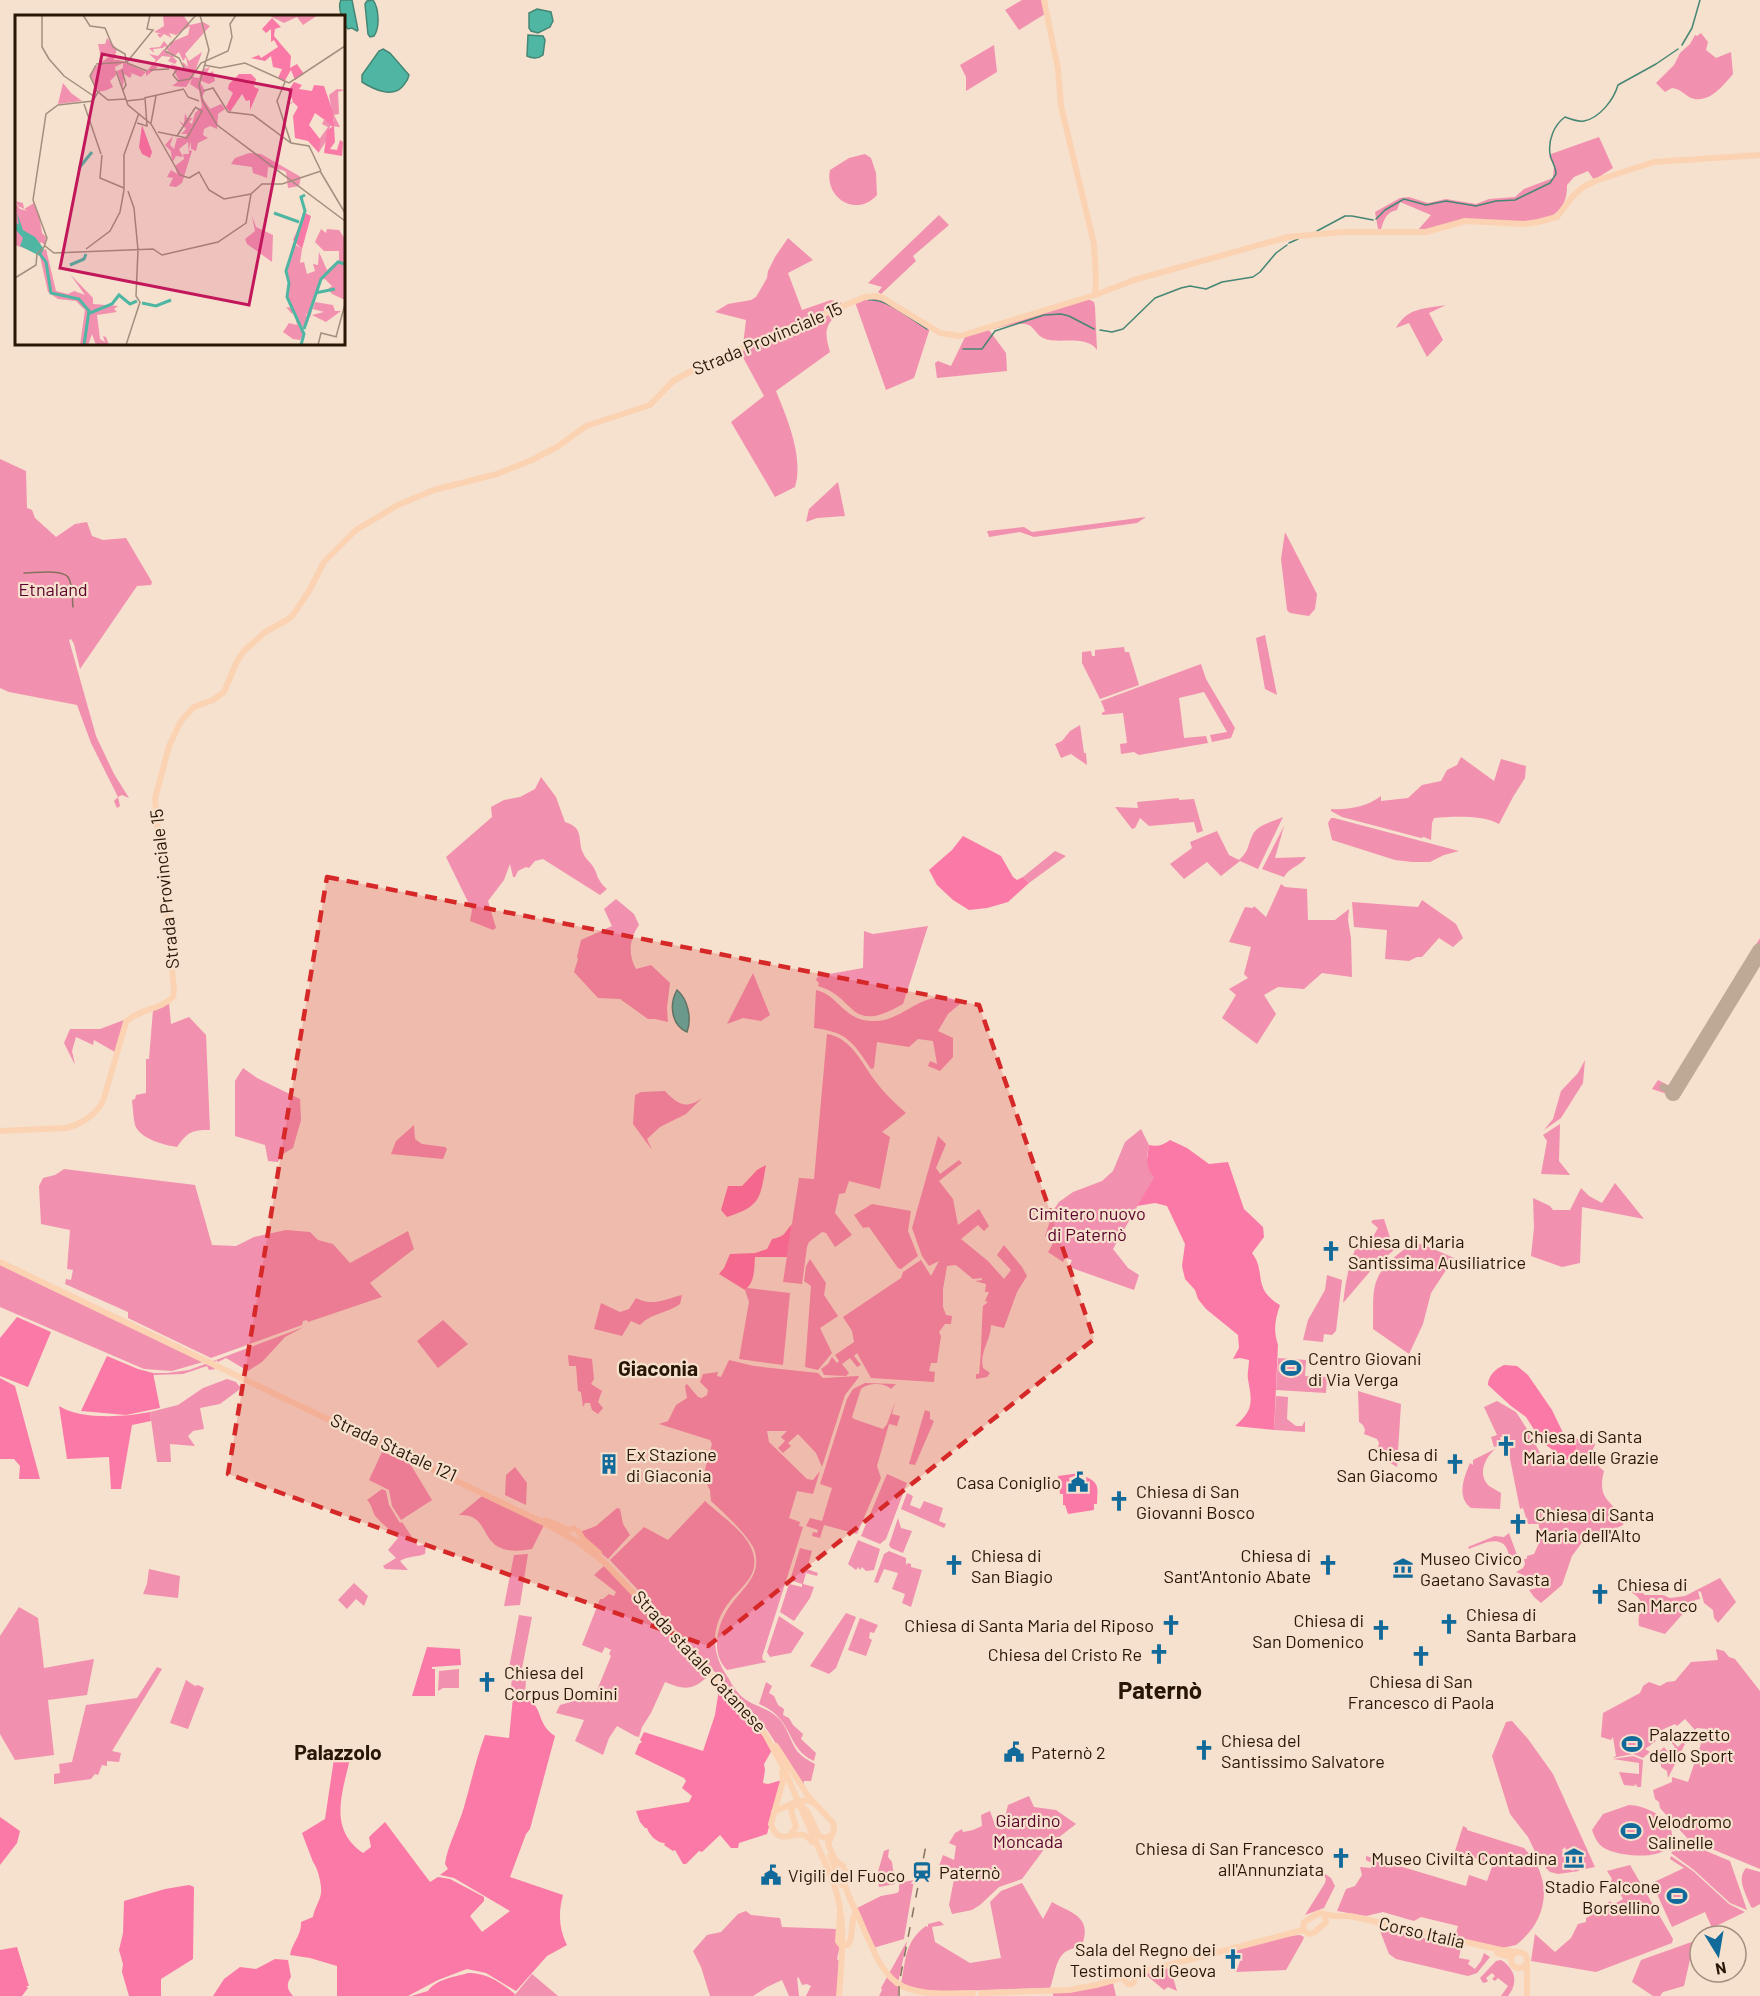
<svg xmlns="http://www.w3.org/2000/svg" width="1760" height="1996" viewBox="0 0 1760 1996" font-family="Barlow,sans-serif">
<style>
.green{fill:#f290af}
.forest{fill:#fb79a6}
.water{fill:#50b6a4;stroke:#458674;stroke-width:1.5}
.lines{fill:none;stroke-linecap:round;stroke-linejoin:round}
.stream{stroke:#458674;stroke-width:1.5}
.taxiway{stroke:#bea896;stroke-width:7}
.runway{stroke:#bea896;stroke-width:16}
.major{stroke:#fbd3b3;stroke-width:6}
.tram{stroke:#86715f;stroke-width:1.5}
.rail{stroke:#86715f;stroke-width:1.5;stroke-dasharray:10 10;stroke-linecap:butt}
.marked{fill:#d62828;fill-opacity:0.2;stroke:#d62828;stroke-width:4.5;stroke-dasharray:12 8;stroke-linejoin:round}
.labels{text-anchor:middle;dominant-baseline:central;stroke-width:4.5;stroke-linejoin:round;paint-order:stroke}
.street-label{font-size:18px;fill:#2a1605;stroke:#f6e0ce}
.park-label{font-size:18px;fill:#59052d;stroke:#f6e0ce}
.poi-label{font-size:18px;fill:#2a1605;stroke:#f6e0ce;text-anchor:start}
.quarter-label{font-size:21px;font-weight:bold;fill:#2a1605;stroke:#f6e0ce}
.district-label{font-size:24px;font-weight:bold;fill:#2a1605;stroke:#f6e0ce}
.inset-river{fill:none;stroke:#50b6a4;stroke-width:3}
.inset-road{fill:none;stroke:#a48f7e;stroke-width:1.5}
.view{fill:#c2185b;fill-opacity:0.15;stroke:#c2185b;stroke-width:3}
.inset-edge{fill:none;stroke:#2a1605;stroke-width:3}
</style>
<rect width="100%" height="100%" fill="#f6e0ce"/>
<!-- green -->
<path class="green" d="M 1022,0 L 1042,0 L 1045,14 L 1019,30 L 1005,10 Z
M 1701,33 L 1708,42 L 1706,50 L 1716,58 L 1731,52 L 1733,74 C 1723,86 1707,106 1689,97 C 1683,93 1680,89 1672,88 L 1665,92 L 1656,83 L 1674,65 L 1680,53 L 1690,44 L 1695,35 L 1697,36 Z
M 994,45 L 997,72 L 966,91 L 966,77 L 960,65 Z
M 1599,137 L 1613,168 L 1594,180 L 1588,171 L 1574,177 L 1567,185 C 1568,238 1500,217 1468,220 C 1451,221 1435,230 1418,230 L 1431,215 L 1400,202 L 1397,210 C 1386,212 1384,220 1381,229 L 1378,229 L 1375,212 L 1400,198 L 1409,197 L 1428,203 L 1446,199 L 1476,204 L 1489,199 L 1515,197 L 1524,189 L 1553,178 L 1554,166 L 1549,156 L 1551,154 Z
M 865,154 L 871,158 L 876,173 L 877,195 C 857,218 824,198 830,170 L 849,158 Z
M 939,215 L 949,225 L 913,256 L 916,261 L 881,294 L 878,292 L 882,287 L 868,283 Z
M 788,238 L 813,260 L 788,273 L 802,310 L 831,300 L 842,303 L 743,345 L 746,320 L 715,312 L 728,304 L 751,300 L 756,297 L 767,278 L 768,271 L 775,257 Z
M 879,298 L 930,328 L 914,378 L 886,390 L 855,302 L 862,300 Z
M 1088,299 L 1094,302 L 1095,307 L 1097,350 C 1086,334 1058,345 1043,338 C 1035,334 1034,325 1025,324 C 1014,323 1002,327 992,329 Z
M 1446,305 L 1429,313 L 1443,340 L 1427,357 L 1409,323 L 1396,328 C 1408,307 1424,309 1446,305 Z
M 834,311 L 835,317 C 823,327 826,338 830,352 L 776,391 C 787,418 804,457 795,487 L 775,497 L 731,422 L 764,396 L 739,350 Z
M 989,330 L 1006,353 L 1007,371 L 937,378 L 935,363 L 938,361 L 951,366 L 965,337 Z
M 0,459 L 26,471 L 27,508 L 32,510 L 35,518 L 56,537 L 75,524 L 87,522 L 92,536 L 103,540 L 126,538 L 152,582 L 151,585 L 137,586 L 80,669 L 74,644 L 71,639 L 69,640 L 96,736 L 114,774 L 129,798 L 122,795 L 118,797 L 120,806 L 117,808 L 114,801 L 118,797 L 91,743 L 77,705 L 9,692 L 0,688 Z
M 838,482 L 845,516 L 817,518 L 806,522 L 809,509 Z
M 1146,517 L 1137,523 L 1034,537 L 1020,532 L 989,537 L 987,531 L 1024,527 L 1032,532 Z
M 1285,532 L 1317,594 L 1315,609 L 1309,616 L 1290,613 L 1287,610 L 1281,559 Z
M 1265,635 L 1277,695 L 1265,689 L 1256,638 Z
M 1124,647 L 1125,652 L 1129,652 L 1139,685 L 1100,699 L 1082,663 L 1082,652 L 1091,651 L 1092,656 L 1095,656 L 1095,650 Z
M 1201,664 L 1206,679 L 1235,728 L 1231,738 L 1212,742 L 1210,735 L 1227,732 L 1204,692 L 1179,698 L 1184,738 L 1206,736 L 1208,743 L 1139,755 L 1134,752 L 1121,754 L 1120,744 L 1127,743 L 1123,713 L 1102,715 L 1102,713 L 1105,711 L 1101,701 Z
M 1080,725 L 1084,753 L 1086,753 L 1087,765 L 1071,754 L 1061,758 L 1055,744 L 1062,741 L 1070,731 Z
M 1461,757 L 1494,781 L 1501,759 L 1526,766 L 1525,778 L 1513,797 L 1499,824 C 1485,815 1451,816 1434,818 L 1432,823 L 1431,840 L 1424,837 L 1421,838 L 1342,817 L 1331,811 L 1331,809 C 1347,810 1367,807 1381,796 L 1381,801 L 1408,798 L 1422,785 L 1441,781 L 1447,770 L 1457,765 Z
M 541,777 L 556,797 L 565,822 C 585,828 577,840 583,853 C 585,858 589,861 592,865 C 598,873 596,880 607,889 L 600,895 L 543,859 L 535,861 L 529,868 L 526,867 L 518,871 L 515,877 L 513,877 L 510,864 L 504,880 L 488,901 L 496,928 L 493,930 L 470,921 L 472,910 L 446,857 L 492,817 L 491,807 L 504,800 L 520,797 L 535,789 Z
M 1179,798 L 1179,800 L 1194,799 L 1203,831 L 1197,833 L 1194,822 L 1149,826 L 1140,818 L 1135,828 L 1132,829 L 1115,807 L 1138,808 L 1137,802 Z
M 1283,817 L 1258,869 L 1240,861 L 1221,876 L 1207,862 L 1184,879 L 1170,864 L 1192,848 L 1190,842 L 1217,831 L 1229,855 L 1239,860 C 1250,850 1247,846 1253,834 C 1258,825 1274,821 1283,817 Z
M 1331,818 L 1334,818 L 1459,851 L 1444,855 L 1430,862 L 1412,862 L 1395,860 L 1332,840 L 1328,823 Z
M 1284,826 L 1275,858 L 1306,857 C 1301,866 1289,867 1284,877 L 1262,869 Z
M 1055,851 L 1066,856 L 1029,883 L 1023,877 Z
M 1281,884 L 1285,887 L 1307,889 L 1308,920 L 1335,920 L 1349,909 L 1348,920 L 1351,938 L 1352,977 L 1322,973 L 1304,989 L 1278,987 L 1264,995 L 1276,1014 L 1257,1044 L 1222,1018 L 1236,995 L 1229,989 L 1248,978 L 1244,974 L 1251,947 L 1229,942 L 1245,907 L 1253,908 L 1254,906 L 1266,917 Z
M 616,899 L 634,914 L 639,925 C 629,939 628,955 636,969 L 651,965 L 670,983 L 667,1008 L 668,1022 L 655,1019 L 648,1019 L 620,999 L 598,998 L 574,972 L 578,959 L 577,957 L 581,940 L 612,926 L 604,909 Z
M 1422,900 L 1456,924 L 1463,938 L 1453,947 L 1439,938 L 1422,957 L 1417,957 L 1409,961 L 1385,959 L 1387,930 L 1354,927 L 1352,902 L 1418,907 Z
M 928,926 L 903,1004 C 848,1036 857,997 818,986 L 819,983 L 816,980 L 818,976 L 863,968 L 864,931 L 873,934 Z
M 1760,938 L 1760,963 L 1678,1099 L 1677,1100 L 1664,1093 L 1652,1089 L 1658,1080 L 1670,1086 Z
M 753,973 L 770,1015 L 761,1021 L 743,1018 L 727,1024 Z
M 816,990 C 838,995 844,1020 871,1021 C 907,1023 920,985 962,1002 L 948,1014 L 938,1031 L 953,1038 L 953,1057 L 940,1071 L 928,1066 L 930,1061 L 937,1064 L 933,1041 L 918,1039 L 909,1047 L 877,1042 L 874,1068 L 871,1069 C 853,1042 847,1032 814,1028 Z
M 169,1003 L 171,1024 L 189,1017 L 206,1035 L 210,1130 C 191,1130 188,1132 177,1147 C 164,1145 140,1139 135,1125 C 133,1117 133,1108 132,1100 L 135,1099 L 136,1095 L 146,1093 L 146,1059 L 149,1059 L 153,1010 Z
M 124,1020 L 115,1052 L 94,1040 L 93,1045 L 76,1037 L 72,1051 L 75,1065 L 64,1043 L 70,1029 L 100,1029 Z
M 827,1034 C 852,1038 862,1064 876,1082 C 885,1094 895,1103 906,1113 L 882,1132 L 890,1137 L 880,1189 L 849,1181 L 845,1193 L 839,1194 L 835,1213 L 852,1235 L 835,1247 L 826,1233 L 822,1232 L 809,1242 L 807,1247 L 802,1284 L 783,1282 L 799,1178 L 814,1179 Z
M 1585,1060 L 1583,1083 L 1561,1118 L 1544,1130 L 1553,1119 L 1561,1091 L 1578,1073 Z
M 243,1068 L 257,1078 L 300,1099 L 301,1120 L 293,1148 L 283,1154 L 278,1162 L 268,1161 L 265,1145 L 235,1136 L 235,1081 Z
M 665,1091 C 677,1104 686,1110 702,1098 L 686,1114 L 660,1127 L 647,1139 L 652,1150 L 633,1124 L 635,1095 L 641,1092 Z
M 1560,1124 L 1559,1161 L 1570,1175 L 1541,1174 L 1547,1141 L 1543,1135 Z
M 414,1125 L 415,1139 L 422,1144 L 445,1147 L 447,1149 L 443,1159 L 391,1154 L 396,1141 Z
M 1141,1129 L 1149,1145 L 1147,1156 L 1154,1177 L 1113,1249 L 1128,1268 L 1139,1275 L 1134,1290 L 1069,1267 L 1072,1260 L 1065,1258 L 1063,1262 L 1048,1252 L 1055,1240 L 1045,1236 L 1054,1209 L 1059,1202 L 1073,1192 L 1102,1181 L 1113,1171 L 1125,1142 Z
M 938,1136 L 946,1144 L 936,1168 L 940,1174 L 959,1160 L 962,1163 L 939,1181 L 953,1199 L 958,1225 L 979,1209 L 989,1226 L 984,1231 L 978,1225 L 961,1239 L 988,1261 L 1004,1279 L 1011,1270 L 997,1255 L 1004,1245 L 1022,1267 L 1027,1276 L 1017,1292 L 1004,1328 L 991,1325 C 991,1340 979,1352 983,1368 L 990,1373 L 987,1377 L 976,1379 L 976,1374 L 979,1374 C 982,1349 981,1332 983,1306 L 988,1302 L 985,1301 L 989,1292 L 985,1292 L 986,1284 L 975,1281 L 982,1280 L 982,1278 L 973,1279 L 956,1265 L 947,1266 L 943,1289 L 943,1307 L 946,1315 L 952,1316 L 951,1324 L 945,1324 L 939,1332 L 941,1336 L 937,1363 L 931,1363 L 929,1371 L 935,1372 L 934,1382 L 871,1378 L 857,1353 L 854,1356 L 861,1365 L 857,1367 L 850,1358 L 842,1364 L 849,1373 L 846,1376 L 824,1375 L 821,1369 L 828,1364 L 832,1357 L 837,1363 L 839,1361 L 835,1355 L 854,1342 L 852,1331 L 843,1317 L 901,1278 L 903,1272 L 921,1260 L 931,1276 L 939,1261 L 929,1266 L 922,1256 L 912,1228 Z
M 64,1169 L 195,1185 L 212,1245 L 236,1246 L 254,1237 L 286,1230 L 310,1232 L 318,1240 L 333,1244 L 350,1263 L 408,1231 L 414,1249 L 370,1283 L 382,1297 L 308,1322 L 307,1320 L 303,1321 L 302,1325 L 211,1358 L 128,1318 L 128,1312 L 65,1284 L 66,1279 L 71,1280 L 73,1270 L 67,1269 L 70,1230 L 41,1224 L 39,1186 L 43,1178 L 55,1175 Z
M 1615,1183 L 1644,1219 L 1582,1207 L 1580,1263 L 1562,1267 L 1531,1256 L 1534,1228 L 1533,1198 L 1550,1206 L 1553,1210 L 1570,1210 L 1581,1188 L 1589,1196 L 1602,1203 Z
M 872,1204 L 911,1211 L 908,1231 L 918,1256 L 901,1269 L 898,1268 L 869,1227 L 863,1228 L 854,1215 Z
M 1384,1219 L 1394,1250 L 1373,1268 L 1343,1303 C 1346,1280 1349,1260 1360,1239 L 1370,1242 L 1378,1228 L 1371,1222 L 1373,1220 Z
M 1422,1244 L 1454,1258 L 1431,1293 L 1423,1324 L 1409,1354 L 1373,1329 C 1374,1295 1368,1278 1397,1255 C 1408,1247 1408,1245 1422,1244 Z
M 810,1259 L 826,1283 L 824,1295 L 838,1316 L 820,1328 L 832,1353 L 818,1370 L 805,1367 L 811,1286 L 804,1281 L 806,1266 Z
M 0,1264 L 203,1362 L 172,1371 L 144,1369 L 0,1307 Z
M 1327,1275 L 1342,1280 L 1336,1331 L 1332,1335 L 1324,1334 L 1323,1342 L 1303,1340 L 1308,1320 L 1325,1290 Z
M 748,1288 L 790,1293 L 783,1365 L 739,1359 L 749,1302 L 745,1290 Z
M 682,1295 L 680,1304 C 668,1313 651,1313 640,1325 L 631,1321 L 622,1336 L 594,1329 L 601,1303 L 620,1312 L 629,1309 L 636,1298 C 654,1307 665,1299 682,1295 Z
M 443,1320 L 468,1344 L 438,1368 L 417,1341 Z
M 304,1327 L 285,1337 L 262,1362 L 248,1371 L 226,1358 L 218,1362 L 216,1360 L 213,1366 L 215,1369 L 209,1370 L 207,1366 L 183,1374 L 153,1375 L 153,1373 L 167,1373 L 189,1370 Z
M 568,1355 L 592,1359 L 594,1379 L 591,1384 L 602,1391 L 598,1402 L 603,1408 L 598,1414 L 592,1410 L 590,1403 L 585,1403 L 583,1407 L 581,1392 L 578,1391 L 576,1366 L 569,1366 Z
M 1278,1358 L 1306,1360 L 1305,1376 L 1327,1377 L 1326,1393 L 1276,1390 Z
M 729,1360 L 754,1366 L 818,1373 L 823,1378 L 858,1376 L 859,1377 L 845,1395 L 822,1467 L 816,1453 L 798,1434 L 788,1443 L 791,1446 L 783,1453 L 778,1448 L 785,1441 L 781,1437 L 787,1431 L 767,1431 L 769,1442 L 807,1479 L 813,1480 L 820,1471 L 813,1494 L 797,1491 L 789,1518 L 800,1522 L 799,1526 L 803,1527 L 762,1657 L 763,1660 L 767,1662 L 727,1670 C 710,1653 717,1624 730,1606 C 743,1587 763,1575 754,1549 C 748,1535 722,1511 711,1501 L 710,1490 L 703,1477 L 712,1444 L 710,1440 L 659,1424 L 668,1421 L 676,1405 L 687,1398 L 685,1386 L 687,1384 L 698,1397 L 702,1398 L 707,1395 L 708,1390 L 700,1382 L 703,1374 L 718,1372 L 717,1376 L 721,1377 Z
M 227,1379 L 236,1382 L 239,1386 L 244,1386 L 220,1404 L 200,1408 L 204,1429 L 193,1431 L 188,1436 L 195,1446 L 170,1444 L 171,1462 L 157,1462 L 150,1412 L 178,1405 L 203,1388 Z
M 865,1383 L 896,1384 L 891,1389 C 884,1382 868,1383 861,1389 L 852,1417 L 854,1419 L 883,1429 L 887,1424 L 895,1402 L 892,1414 L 900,1416 L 897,1426 L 889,1424 L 877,1466 L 881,1478 L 857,1534 L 824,1525 L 820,1538 L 812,1536 L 813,1532 L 817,1533 L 818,1530 L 806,1526 L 810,1518 L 822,1521 L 832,1488 L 820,1484 L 847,1399 L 853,1389 Z
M 1358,1391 L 1401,1404 L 1397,1467 L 1382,1458 L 1377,1452 L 1379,1443 L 1377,1439 L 1364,1434 L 1365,1430 L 1363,1425 L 1359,1422 Z
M 1276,1396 L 1288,1397 L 1287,1419 L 1296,1426 L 1302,1426 L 1305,1421 L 1305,1432 L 1274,1430 Z
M 1497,1401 L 1516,1412 L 1527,1429 L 1545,1462 L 1549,1461 L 1554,1454 L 1565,1464 L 1576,1458 L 1577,1439 L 1584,1437 L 1593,1439 L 1595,1445 L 1591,1453 L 1591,1460 L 1604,1471 C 1596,1502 1614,1500 1624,1521 L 1623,1525 L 1619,1527 L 1591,1536 L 1583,1541 L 1572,1556 L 1562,1585 L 1541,1603 L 1534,1597 L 1529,1590 L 1540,1587 L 1542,1583 L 1516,1572 L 1523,1568 L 1525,1564 L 1524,1559 L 1527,1559 L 1527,1556 L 1534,1554 L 1539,1543 L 1539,1524 L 1528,1524 L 1523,1508 L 1520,1509 L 1508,1449 L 1512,1448 L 1509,1436 L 1500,1437 L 1502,1445 L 1494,1447 L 1491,1437 L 1497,1435 L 1484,1407 Z
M 925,1410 L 930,1412 L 930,1419 L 934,1421 L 915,1465 L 909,1464 Z
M 1495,1449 C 1486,1457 1477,1473 1488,1485 C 1491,1488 1497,1490 1501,1493 L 1500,1509 L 1471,1508 C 1456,1497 1464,1477 1470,1463 L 1473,1465 L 1473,1460 Z
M 382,1452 L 409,1462 L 432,1500 L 401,1520 L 392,1506 L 389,1490 L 369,1480 Z
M 515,1467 L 527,1483 L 526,1505 L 505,1495 L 506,1475 Z
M 887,1474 L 907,1483 L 886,1539 L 880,1544 L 861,1536 Z
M 382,1489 L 386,1491 L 389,1505 L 400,1523 L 402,1522 L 418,1546 L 426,1544 L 425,1554 C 417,1557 407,1556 400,1561 L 408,1570 L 385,1569 L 383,1566 L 396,1558 L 388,1550 L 398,1538 C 392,1531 383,1525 376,1517 C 372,1512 373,1506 367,1500 Z
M 907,1493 L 913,1496 L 910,1505 L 920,1509 L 924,1501 L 943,1508 L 939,1521 L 946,1524 L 944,1528 L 901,1509 Z
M 482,1496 L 544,1525 L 532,1549 C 473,1560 496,1513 459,1515 Z
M 705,1501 C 720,1515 745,1531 752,1550 C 761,1574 743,1585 730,1601 C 712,1624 710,1648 725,1673 C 730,1680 734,1689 740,1695 C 750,1705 765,1707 776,1716 C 787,1725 789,1739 797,1751 C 802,1757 808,1760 815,1764 L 811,1781 L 804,1781 L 803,1786 L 768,1731 L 755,1715 L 610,1560 L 644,1527 L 668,1540 Z
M 617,1508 L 620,1509 L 623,1524 L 630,1535 L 608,1559 L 583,1538 L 580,1532 L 596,1526 Z
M 898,1518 L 901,1528 L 912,1531 L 903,1553 L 891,1548 L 889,1545 Z
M 1509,1533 L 1520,1563 L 1518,1566 L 1511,1564 C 1509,1559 1509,1553 1507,1549 C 1500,1534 1480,1545 1469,1549 L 1468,1547 L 1495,1536 L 1504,1537 Z
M 858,1540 L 880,1549 L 874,1570 L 866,1571 L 862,1567 L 860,1570 L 858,1567 L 856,1570 L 848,1564 Z
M 800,1548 L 812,1551 L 807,1569 L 818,1573 L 817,1576 L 806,1573 L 803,1584 L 814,1587 L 810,1598 L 794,1621 L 780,1612 L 789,1584 L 802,1587 L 802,1584 L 790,1580 Z
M 889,1551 L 906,1558 L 906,1565 L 908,1563 L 911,1564 L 911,1567 L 922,1570 L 911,1607 L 902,1603 L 905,1594 L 892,1589 L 898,1573 L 884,1569 L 878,1583 L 874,1582 L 884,1554 Z
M 528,1554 L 520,1605 L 504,1606 L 514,1555 Z
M 605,1565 L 709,1675 C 693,1691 684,1690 665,1682 L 651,1713 L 642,1727 L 639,1737 L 635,1736 L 617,1726 L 609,1738 L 603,1755 L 575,1741 L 584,1720 L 556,1713 L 560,1705 L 595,1695 L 611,1656 L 609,1654 L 611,1650 L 605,1647 L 602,1653 L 582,1645 L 600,1599 L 603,1599 L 609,1594 L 614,1596 L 616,1592 L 594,1575 Z
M 149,1569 L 180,1576 L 178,1598 L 143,1594 L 147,1584 Z
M 1720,1578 L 1736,1602 L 1718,1623 L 1714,1618 L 1713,1610 L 1704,1603 L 1701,1592 L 1698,1591 L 1700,1599 L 1695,1600 L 1665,1634 L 1639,1626 C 1636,1607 1652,1602 1625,1589 L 1638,1589 L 1645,1595 L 1663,1595 L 1670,1598 L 1685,1596 Z
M 354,1583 L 368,1596 L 364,1606 L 356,1599 L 347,1609 L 338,1600 Z
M 19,1607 L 38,1618 L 44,1668 L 94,1659 L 87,1695 L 48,1700 L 54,1755 L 15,1760 L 0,1734 L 0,1636 Z
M 846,1613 L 856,1617 L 836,1668 L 829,1674 L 810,1666 Z
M 519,1615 L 532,1617 L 520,1679 L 526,1680 L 525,1694 L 513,1694 L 511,1692 L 512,1672 L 509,1668 Z
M 779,1616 L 804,1633 L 791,1653 L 770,1657 L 767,1652 Z
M 860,1618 L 878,1625 L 874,1633 L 870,1632 L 869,1638 L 872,1640 L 866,1656 L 848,1650 Z
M 1716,1649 L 1724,1651 L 1729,1657 L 1735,1659 L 1760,1691 L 1760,1869 L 1688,1839 L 1660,1808 L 1659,1802 L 1655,1799 L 1653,1790 L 1672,1782 L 1672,1777 L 1688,1782 L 1704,1735 L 1707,1735 L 1707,1729 L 1697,1728 L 1695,1730 L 1685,1719 L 1677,1726 L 1675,1724 L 1648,1736 L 1656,1741 L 1645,1749 L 1650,1752 L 1643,1758 L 1633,1754 L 1612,1758 L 1616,1756 L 1613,1737 L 1611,1740 L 1601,1737 L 1603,1713 L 1640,1693 L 1643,1686 L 1649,1682 L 1660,1686 L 1667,1682 L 1675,1681 L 1691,1662 L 1718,1660 Z
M 157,1667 L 162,1669 L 112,1751 L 121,1753 L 119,1762 L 107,1761 L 107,1766 L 102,1765 L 98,1775 L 95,1774 L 91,1779 L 54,1784 L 54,1774 L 60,1773 L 59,1764 L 72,1762 L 86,1705 L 137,1698 Z
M 459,1669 L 459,1688 L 443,1688 L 438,1691 L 439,1671 Z
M 186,1680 L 195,1686 L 198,1685 L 204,1688 L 188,1729 L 170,1723 Z
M 766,1682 L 772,1686 L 769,1693 L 774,1696 L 778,1705 L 784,1709 L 783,1715 L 789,1718 L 793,1725 L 803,1734 L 801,1739 L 816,1753 L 814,1761 C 785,1748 795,1719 759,1704 Z
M 1512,1721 L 1528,1739 L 1553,1774 L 1595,1867 L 1580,1870 L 1585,1868 L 1578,1849 L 1574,1846 L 1566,1850 L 1565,1847 L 1562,1850 L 1572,1871 L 1578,1868 L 1579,1871 L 1558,1874 L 1550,1872 L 1540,1862 L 1528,1837 L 1510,1814 L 1492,1756 L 1506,1722 Z
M 1672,1741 L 1678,1747 L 1683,1742 L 1685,1744 L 1668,1778 L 1667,1771 L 1661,1767 L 1661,1764 L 1656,1762 L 1656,1761 L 1662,1762 L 1663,1756 L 1658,1753 L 1664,1747 L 1668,1752 L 1675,1747 L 1671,1742 Z
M 1633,1756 L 1643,1760 L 1641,1787 L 1637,1787 L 1636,1784 L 1634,1786 L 1624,1785 L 1619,1772 L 1639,1774 L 1639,1763 L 1613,1759 Z
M 1029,1796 L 1034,1807 L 1056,1810 L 1076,1824 L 1045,1848 L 1022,1879 L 999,1887 L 980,1905 L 972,1910 L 952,1914 L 949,1905 L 956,1869 L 939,1866 L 943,1855 L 954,1860 L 956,1846 L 949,1843 L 955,1833 L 962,1829 L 963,1832 L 973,1830 L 982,1826 L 981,1815 L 990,1811 L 996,1828 L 1003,1826 L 1008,1805 Z
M 1629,1805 C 1647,1805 1686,1824 1667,1848 C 1657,1860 1617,1856 1604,1848 C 1598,1845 1594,1836 1592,1830 L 1603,1814 Z
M 1463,1826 L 1467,1828 L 1467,1830 L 1524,1848 C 1554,1878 1549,1920 1516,1945 L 1502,1948 L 1455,1937 L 1458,1926 L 1421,1917 L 1414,1921 L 1383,1912 L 1366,1916 L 1337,1911 L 1346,1889 L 1355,1886 L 1362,1875 L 1360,1867 L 1371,1868 L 1372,1863 L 1366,1860 L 1366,1856 L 1466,1886 L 1469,1875 L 1487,1881 L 1493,1864 L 1455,1851 Z
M 1687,1843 L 1730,1861 L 1747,1910 L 1730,1903 L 1694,1870 L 1671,1853 L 1679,1845 Z
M 889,1849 L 888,1857 L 892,1862 L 895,1884 L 879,1887 L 877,1875 L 884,1851 Z
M 1671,1856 L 1693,1871 L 1729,1904 L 1745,1912 L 1712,1928 L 1705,1912 L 1672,1927 L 1652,1883 L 1684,1868 L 1670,1859 Z
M 1630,1865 L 1673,1939 L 1672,1943 L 1596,1972 L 1531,1961 L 1535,1934 L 1555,1952 L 1571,1938 L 1578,1924 L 1586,1922 L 1586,1918 L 1599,1911 L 1610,1901 L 1614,1907 L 1617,1906 L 1616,1903 L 1623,1899 L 1614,1884 L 1610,1886 L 1609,1884 L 1612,1879 L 1607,1871 Z
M 1746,1868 L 1760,1872 L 1760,1904 L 1753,1908 L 1751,1907 C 1746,1894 1736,1879 1746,1868 Z
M 1322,1872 L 1331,1878 L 1335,1886 L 1324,1908 L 1305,1915 L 1325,1883 L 1326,1879 Z
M 914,1880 L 904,1939 L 873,1948 L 857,1908 L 881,1896 L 897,1893 L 899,1891 L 899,1883 Z
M 1022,1883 L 1043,1919 L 1052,1902 C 1071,1913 1091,1916 1083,1942 C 1078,1949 1067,1948 1062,1955 C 1055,1963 1054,1978 1050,1988 L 927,1992 L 901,1984 C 906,1959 905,1941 926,1926 L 928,1927 L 928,1924 L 940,1921 L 944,1925 L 932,1927 L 935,1942 L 970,1963 L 1001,1958 L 990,1902 L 1001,1891 Z
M 746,1911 L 751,1915 L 780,1918 L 782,1927 L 837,1929 L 840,1945 L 837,1959 L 839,1961 L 837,1996 L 806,1996 L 811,1986 L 807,1984 L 802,1985 L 799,1978 L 797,1977 L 799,1996 L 789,1996 L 782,1980 L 767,1987 L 753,1996 L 710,1996 L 701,1967 L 693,1951 L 707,1935 L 721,1932 L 738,1914 Z
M 1382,1928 L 1461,1947 L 1459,1958 L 1470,1960 L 1468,1964 L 1475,1969 L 1481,1961 L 1484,1953 L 1490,1957 L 1477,1973 L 1468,1976 L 1396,1959 L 1389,1954 L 1380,1931 Z
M 1300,1935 L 1304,1937 L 1303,1940 L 1286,1970 L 1236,1972 L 1240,1961 L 1236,1949 L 1280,1937 Z
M 1700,1939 L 1700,1953 L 1691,1955 L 1684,1986 L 1663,1992 L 1660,1996 L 1653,1996 L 1632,1982 L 1641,1960 Z
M 907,1941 L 898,1983 L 898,1996 L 879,1996 L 882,1990 L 881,1988 Z
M 1501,1960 C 1515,1969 1519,1982 1508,1996 L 1501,1996 L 1508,1986 L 1498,1978 L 1495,1981 L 1492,1979 L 1495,1976 L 1492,1973 L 1486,1978 L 1488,1981 L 1487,1982 L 1483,1983 L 1480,1978 L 1496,1961 Z
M 1170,1967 L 1177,1991 L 1168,1987 L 1164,1990 L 1145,1974 L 1150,1972 L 1152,1974 L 1154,1971 Z
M 532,1974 L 558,1996 L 514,1996 Z
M 1113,1983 L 1116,1996 L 1053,1996 L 1053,1993 Z"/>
<!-- forest -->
<path class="forest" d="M 963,836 L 1001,856 L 1013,877 L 1017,880 L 1023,877 L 1029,883 L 1008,902 L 987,908 L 969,910 L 953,900 L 937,885 L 929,870 L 952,850 Z
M 1170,1140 L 1187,1148 L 1209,1164 L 1228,1162 L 1244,1209 L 1263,1227 L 1264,1237 L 1252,1253 C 1267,1272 1251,1288 1280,1305 C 1275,1320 1273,1330 1278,1345 L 1274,1430 L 1235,1426 C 1254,1410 1252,1402 1248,1379 C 1247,1374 1249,1366 1249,1360 L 1240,1358 L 1233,1359 L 1239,1348 L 1238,1335 L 1206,1309 L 1198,1299 L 1195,1290 L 1185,1279 L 1182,1266 L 1185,1244 L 1167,1206 L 1155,1203 L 1137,1206 L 1154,1177 C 1145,1168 1147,1157 1149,1145 C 1158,1147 1163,1145 1170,1140 Z
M 766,1165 C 760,1199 761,1206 727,1217 L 721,1210 L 728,1186 L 742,1186 L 757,1170 Z
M 792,1224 L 787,1257 L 755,1257 C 754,1270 755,1282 745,1290 L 719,1274 L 724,1268 L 730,1254 L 755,1253 L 767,1249 L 772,1239 C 786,1236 783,1234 792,1224 Z
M 17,1317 L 51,1332 L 28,1387 L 0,1376 L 0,1338 Z
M 107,1356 L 138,1369 L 153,1373 L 160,1408 L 126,1415 L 81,1411 Z
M 1504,1365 L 1517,1366 L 1528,1375 L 1552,1410 L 1565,1437 L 1571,1439 L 1577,1439 L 1576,1458 L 1566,1460 L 1542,1442 L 1526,1417 L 1511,1406 L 1488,1385 C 1488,1376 1495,1369 1504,1365 Z
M 0,1378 L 15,1386 L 40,1479 L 19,1479 L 20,1466 L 14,1459 L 0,1459 Z
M 59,1406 C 80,1420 126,1417 150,1412 L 151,1421 L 132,1425 L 121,1489 L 111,1489 L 109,1457 L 67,1459 Z
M 1080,1473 L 1080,1474 L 1069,1478 L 1073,1488 L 1077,1491 L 1086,1486 L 1086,1477 C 1101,1483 1097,1490 1097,1504 L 1094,1504 L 1094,1510 L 1068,1514 L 1065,1505 L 1063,1505 L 1063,1494 L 1060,1494 L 1058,1476 Z
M 427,1647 L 460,1649 L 461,1665 L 432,1667 L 432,1669 L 435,1669 L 435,1696 L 412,1696 Z
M 719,1689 L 731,1698 L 764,1737 L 772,1750 L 764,1764 L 765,1770 L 763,1783 L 768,1784 L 782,1780 L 767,1834 L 739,1843 L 738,1848 L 731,1848 L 720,1835 L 702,1852 L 699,1851 L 686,1864 L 683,1864 L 675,1850 L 673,1851 L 664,1845 L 665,1843 C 657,1843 649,1835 647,1828 L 645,1828 L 640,1822 L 636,1811 L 689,1802 L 692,1796 L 682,1788 L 686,1781 L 684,1778 L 635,1754 L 639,1744 L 642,1742 L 640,1740 L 644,1732 L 703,1751 L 715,1715 Z
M 513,1697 C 548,1699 532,1721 555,1736 L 530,1829 L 526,1834 L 510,1877 L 563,1895 C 558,1913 559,1929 567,1945 L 547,1956 L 516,1991 L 486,1973 L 467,1969 L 438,1980 L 408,1996 L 337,1996 L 337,1966 L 310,1958 L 290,1955 C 292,1943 302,1935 301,1922 L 313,1917 C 314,1909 320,1901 321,1893 C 322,1885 318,1868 313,1862 L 302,1833 L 325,1819 L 335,1752 L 351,1754 C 344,1789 326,1828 363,1853 L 371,1847 L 369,1837 L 385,1822 L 430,1882 L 438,1877 L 450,1879 L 484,1897 L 484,1901 L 470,1916 L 482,1932 L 510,1911 L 454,1878 L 440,1875 L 448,1869 L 445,1864 C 447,1847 459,1825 464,1807 C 471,1783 476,1759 485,1735 L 509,1738 Z
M 0,1817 L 20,1831 L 17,1843 L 0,1865 Z
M 189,1885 L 194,1887 L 193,1959 L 161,1979 L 161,1996 L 129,1996 L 122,1972 L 123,1964 L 119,1950 L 123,1933 L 124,1901 L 165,1889 Z
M 17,1947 L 29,1986 L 26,1986 L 28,1988 L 22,1996 L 0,1996 L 0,1950 Z
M 275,1959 L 288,1960 L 291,1977 C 286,1984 287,1990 293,1996 L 213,1996 L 224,1979 L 240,1967 L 256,1969 Z
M 468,1973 C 487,1973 500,1982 515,1994 L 514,1996 L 411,1996 L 428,1991 C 436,1979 455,1977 468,1973 Z"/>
<!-- water -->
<path class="water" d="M 341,0 L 352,0 L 358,30 L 357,31 L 352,28 L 348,29 C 343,23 337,7 341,0 Z
M 373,0 C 379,8 380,28 374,36 L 370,37 L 368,34 L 365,4 L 367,1 Z
M 537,9 L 551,12 L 553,21 L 550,27 L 538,33 L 531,31 L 529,28 L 529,13 Z
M 528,35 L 543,36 L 545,40 L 543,55 C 538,59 533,59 527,56 Z
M 383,49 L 390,53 L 409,75 C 408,81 406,82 402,87 C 392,98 373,89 362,82 L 362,75 L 379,51 Z
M 677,990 C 688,999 692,1019 687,1032 C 671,1025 669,1004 677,990 Z"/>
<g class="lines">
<!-- stream -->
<path class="stream" d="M 1682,45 L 1692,28 L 1700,0
M 1376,219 L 1385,210 L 1404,199 L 1426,205 L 1446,201 L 1476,206 L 1496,201 L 1515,200 L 1550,183 L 1556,174 C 1556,166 1551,161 1550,154 C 1548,140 1554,125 1565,117 C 1570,119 1578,122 1584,121 C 1600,118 1614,99 1618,85 L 1656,64 L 1678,49
M 1317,231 L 1345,216 L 1352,216 L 1373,220
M 1289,243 L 1298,239
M 869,300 C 886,298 912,320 927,329
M 1100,330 L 1112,332 L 1123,329 L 1155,298 L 1181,288 L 1190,286 L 1206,289 L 1222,282 L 1253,277 L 1260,272 L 1276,253 L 1287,245
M 963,349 L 982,349 L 995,331 L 1044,315 L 1061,314 L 1069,316 L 1094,329"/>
<!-- taxiway -->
<path class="taxiway" d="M 1663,1087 L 1673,1093"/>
<!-- runway -->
<path class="runway" d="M 1673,1093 L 1760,951"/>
<!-- major -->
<path class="major" d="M 1044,0 L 1058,69 L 1061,106 L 1094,244 L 1096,280 L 1095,295
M 0,1131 L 66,1128 C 82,1124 98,1114 104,1098 L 126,1022 C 138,1009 160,1010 173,997 L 174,989 L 155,799 L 169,746 L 181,721 L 194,707 L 213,700 L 224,692 L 237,661 L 244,651 L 265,632 L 287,620 L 293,615 L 309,591 L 324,562 L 356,530 L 398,505 L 434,490 L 497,474 L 532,460 L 557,447 L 586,426 L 650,405 L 673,381 L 704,364 L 865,297 L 876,296 L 883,298 L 940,333 L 960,336 L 1095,295 L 1134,280 L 1288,237 L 1343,232 L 1426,232 L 1465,221 L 1524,224 L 1538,222 L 1557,217 L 1573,196 L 1583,187 L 1595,181 L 1654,162 L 1760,155
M 0,1262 L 544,1523 L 578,1542 L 603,1561 L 732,1697 L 765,1734 L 783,1767 L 833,1881 C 847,1920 842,1955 839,1996
M 545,1520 L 569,1530 L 574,1528
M 578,1531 L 583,1539 L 599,1553
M 776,1746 L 808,1796 L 833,1823 L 834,1830 L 828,1844 L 835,1860 L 843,1866
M 782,1772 L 783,1781 L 771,1824 C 780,1852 799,1822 812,1842
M 802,1801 L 808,1800 L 813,1803
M 803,1807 L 807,1811 L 819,1836 L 825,1838 L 832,1835
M 774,1812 L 795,1802
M 789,1836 L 796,1827 L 791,1810 L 796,1803
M 830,1856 L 842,1885
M 845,1870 C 841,1886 853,1904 859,1918 C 889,1988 892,1996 973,1993
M 840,1914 L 838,1941 L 840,1944
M 1325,1916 L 1326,1922 L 1315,1932 L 1309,1934 L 1303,1930 L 1304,1922 L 1319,1913 L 1334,1916 L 1350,1916 L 1501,1950 L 1518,1952
M 845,1945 L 848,1945 C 854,1936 850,1924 855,1914
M1511 1960a8 8 0 1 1 16 0a8 8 0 1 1-16 0Z
M 1497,1953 L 1511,1957
M 1130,1975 L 1303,1930
M1125.5 1980a4.5 4.5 0 1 1 9 0a4.5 4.5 0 1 1-9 0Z
M 981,1993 L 1069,1990 L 1096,1985 L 1128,1976
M 1527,1996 L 1527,1961"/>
<!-- tram -->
<path class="tram" d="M 24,573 C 35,573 62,569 68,577 C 73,584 72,599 73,607"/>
<!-- rail -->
<path class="rail" d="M 899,1996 L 899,1984 L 927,1840"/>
</g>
<!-- marked area -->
<path class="marked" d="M 327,877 L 979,1005 L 1094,1339 L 708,1646 L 228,1474 Z"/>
<!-- icons -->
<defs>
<g id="church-bare" transform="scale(1.62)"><path d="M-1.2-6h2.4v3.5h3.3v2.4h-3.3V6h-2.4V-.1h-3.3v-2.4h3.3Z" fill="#126a9a" stroke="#f6e0ce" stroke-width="2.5" paint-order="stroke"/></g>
<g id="stadium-bare" transform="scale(1.62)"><path d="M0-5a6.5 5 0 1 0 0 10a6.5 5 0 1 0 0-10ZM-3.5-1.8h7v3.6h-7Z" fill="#126a9a" stroke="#f6e0ce" stroke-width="2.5" paint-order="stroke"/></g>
<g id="building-bare" transform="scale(1.62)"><path d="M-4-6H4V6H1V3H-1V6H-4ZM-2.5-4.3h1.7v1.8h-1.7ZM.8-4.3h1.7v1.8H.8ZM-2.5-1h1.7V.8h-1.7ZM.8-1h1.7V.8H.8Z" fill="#126a9a" stroke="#f6e0ce" stroke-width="2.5" paint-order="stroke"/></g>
<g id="civic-bare" transform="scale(1.62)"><path d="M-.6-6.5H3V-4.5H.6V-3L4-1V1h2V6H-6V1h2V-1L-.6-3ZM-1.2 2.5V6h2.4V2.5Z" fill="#126a9a" stroke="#f6e0ce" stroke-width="2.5" paint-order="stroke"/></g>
<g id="museum-bare" transform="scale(1.62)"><path d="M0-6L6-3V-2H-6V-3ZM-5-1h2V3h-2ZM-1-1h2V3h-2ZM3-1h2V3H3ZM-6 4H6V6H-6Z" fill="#126a9a" stroke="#f6e0ce" stroke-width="2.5" paint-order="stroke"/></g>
<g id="station-bare" transform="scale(1.62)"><path d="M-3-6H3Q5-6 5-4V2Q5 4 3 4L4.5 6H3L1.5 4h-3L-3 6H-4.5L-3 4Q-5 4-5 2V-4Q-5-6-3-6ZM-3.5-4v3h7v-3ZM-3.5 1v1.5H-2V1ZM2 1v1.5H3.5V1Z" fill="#126a9a" stroke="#f6e0ce" stroke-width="2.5" paint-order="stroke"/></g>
</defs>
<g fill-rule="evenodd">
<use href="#church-bare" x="1331" y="1251"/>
<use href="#stadium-bare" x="1291" y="1368"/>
<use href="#church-bare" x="1506" y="1446"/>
<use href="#building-bare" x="609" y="1464"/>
<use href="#church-bare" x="1455" y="1464"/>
<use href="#civic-bare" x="1078" y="1482"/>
<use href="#church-bare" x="1119" y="1501"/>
<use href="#church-bare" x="1518" y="1524"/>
<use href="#church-bare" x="954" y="1565"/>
<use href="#church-bare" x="1328" y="1565"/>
<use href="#museum-bare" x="1403" y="1568"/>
<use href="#church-bare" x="1600" y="1594"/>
<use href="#church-bare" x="1449" y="1624"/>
<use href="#church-bare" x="1171" y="1625"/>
<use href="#church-bare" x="1381" y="1630"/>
<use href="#church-bare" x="1159" y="1654"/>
<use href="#church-bare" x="1421" y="1656"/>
<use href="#church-bare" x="487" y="1682"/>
<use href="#stadium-bare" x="1632" y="1744"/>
<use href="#church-bare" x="1204" y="1750"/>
<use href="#civic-bare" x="1014" y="1752"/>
<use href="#stadium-bare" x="1631" y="1831"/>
<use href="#church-bare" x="1341" y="1858"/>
<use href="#museum-bare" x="1574" y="1858"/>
<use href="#station-bare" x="922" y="1872"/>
<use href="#civic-bare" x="771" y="1875"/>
<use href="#stadium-bare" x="1677" y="1896"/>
<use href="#church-bare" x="1233" y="1959"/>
</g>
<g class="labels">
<!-- street labels -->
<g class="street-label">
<text transform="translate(767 338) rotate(-23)">Strada Provinciale 15</text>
<text transform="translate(164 889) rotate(-96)">Strada Provinciale 15</text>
<text transform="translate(394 1447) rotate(25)">Strada Statale 121</text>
<text transform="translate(700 1661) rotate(47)">Strada statale Catanese</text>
<text transform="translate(1422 1932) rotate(13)">Corso Italia</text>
</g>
<!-- park labels -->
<g class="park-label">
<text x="53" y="589">Etnaland</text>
<text x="1087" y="1213">Cimitero nuovo<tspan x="1087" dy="21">di Paternò</tspan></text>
<text x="1028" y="1820">Giardino<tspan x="1028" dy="21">Moncada</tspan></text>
</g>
<!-- poi labels -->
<g class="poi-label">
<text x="1348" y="1241">Chiesa di Maria<tspan x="1348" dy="21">Santissima Ausiliatrice</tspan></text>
<text x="1308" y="1358">Centro Giovani<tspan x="1308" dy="21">di Via Verga</tspan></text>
<text x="1523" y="1436">Chiesa di Santa<tspan x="1523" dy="21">Maria delle Grazie</tspan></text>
<text x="626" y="1454">Ex Stazione<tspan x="626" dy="21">di Giaconia</tspan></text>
<text x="1438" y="1454" text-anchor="end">Chiesa di<tspan x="1438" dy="21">San Giacomo</tspan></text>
<text x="1061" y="1482" text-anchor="end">Casa Coniglio</text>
<text x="1136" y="1491">Chiesa di San<tspan x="1136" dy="21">Giovanni Bosco</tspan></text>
<text x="1535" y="1514">Chiesa di Santa<tspan x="1535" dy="21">Maria dell'Alto</tspan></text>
<text x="971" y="1555">Chiesa di<tspan x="971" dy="21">San Biagio</tspan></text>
<text x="1311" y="1555" text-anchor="end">Chiesa di<tspan x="1311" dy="21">Sant'Antonio Abate</tspan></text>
<text x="1420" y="1558">Museo Civico<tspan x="1420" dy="21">Gaetano Savasta</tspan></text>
<text x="1617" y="1584">Chiesa di<tspan x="1617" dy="21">San Marco</tspan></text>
<text x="1466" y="1614">Chiesa di<tspan x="1466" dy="21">Santa Barbara</tspan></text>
<text x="1364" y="1620" text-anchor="end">Chiesa di<tspan x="1364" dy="21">San Domenico</tspan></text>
<text x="1154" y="1625" text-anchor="end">Chiesa di Santa Maria del Riposo</text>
<text x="1142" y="1654" text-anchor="end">Chiesa del Cristo Re</text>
<text x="504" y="1672">Chiesa del<tspan x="504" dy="21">Corpus Domini</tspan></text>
<text x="1421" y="1681" text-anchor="middle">Chiesa di San<tspan x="1421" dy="21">Francesco di Paola</tspan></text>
<text x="1649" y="1734">Palazzetto<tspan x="1649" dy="21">dello Sport</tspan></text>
<text x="1221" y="1740">Chiesa del<tspan x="1221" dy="21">Santissimo Salvatore</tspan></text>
<text x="1031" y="1752">Paternò 2</text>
<text x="1648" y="1821">Velodromo<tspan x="1648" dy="21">Salinelle</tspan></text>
<text x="1324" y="1848" text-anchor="end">Chiesa di San Francesco<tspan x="1324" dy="21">all'Annunziata</tspan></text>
<text x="1557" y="1858" text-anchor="end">Museo Civiltà Contadina</text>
<text x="939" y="1872">Paternò</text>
<text x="788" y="1875">Vigili del Fuoco</text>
<text x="1660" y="1886" text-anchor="end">Stadio Falcone<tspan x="1660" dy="21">Borsellino</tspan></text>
<text x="1216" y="1949" text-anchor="end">Sala del Regno dei<tspan x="1216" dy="21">Testimoni di Geova</tspan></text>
</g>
<!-- quarter labels -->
<g class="quarter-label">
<text x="658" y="1367">Giaconia</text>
<text x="338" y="1751">Palazzolo</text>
</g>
<!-- district labels -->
<g class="district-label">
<text x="1160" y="1689">Paternò</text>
</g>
</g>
<!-- overview -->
<g transform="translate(15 15)">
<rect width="330" height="330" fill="#f6e0ce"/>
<path d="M 148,0 L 168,0 L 175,10 L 188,7 L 195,11 L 170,39 L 174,46 L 187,37 L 178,62 L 184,63 L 187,55 L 195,52 L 191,60 L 198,56 L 200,66 L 194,69 L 184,65 L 190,76 L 187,82 L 195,94 L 206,89 L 210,94 L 203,99 L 202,114 L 195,111 L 189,114 L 188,120 L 193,123 L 183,128 L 181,136 L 176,134 L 176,126 L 174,135 L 177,136 L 167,168 L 161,172 L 154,171 L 158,163 L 152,162 L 156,155 L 162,159 L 160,151 L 169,144 L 168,139 L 174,139 L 173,127 L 164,134 L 168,142 L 161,141 L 157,148 L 156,136 L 150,130 L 158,121 L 155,130 L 159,134 L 162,123 L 170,123 L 172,119 L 166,119 L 171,114 L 164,106 L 169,109 L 170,98 L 172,103 L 178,103 L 174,107 L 177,109 L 180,98 L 187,92 L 184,75 L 175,69 L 177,63 L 171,72 L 157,71 L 164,66 L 156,49 L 168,53 L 168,47 L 173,52 L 171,42 L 168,46 L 164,37 L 158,42 L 162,46 L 160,49 L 153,46 L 156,42 L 147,41 L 138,50 L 143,52 L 131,61 L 131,57 L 126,62 L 114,57 L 117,59 L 115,63 L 109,59 L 108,73 L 102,56 L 108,53 L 108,48 L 100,52 L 101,60 L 95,66 L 98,72 L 92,75 L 84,77 L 75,61 L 80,52 L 98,39 L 85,38 L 83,29 L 90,29 L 92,23 L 102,34 L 99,45 L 104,45 L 131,57 L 141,45 L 134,39 L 143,41 L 149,34 L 156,41 L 150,31 L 148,33 L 138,34 L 139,38 L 134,33 L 145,32 L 149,26 L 155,33 L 154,28 L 173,20 L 175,11 L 161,20 L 154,18 L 157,23 L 149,19 L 145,23 L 142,19 L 147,19 L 139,17 L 149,11 ZM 253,0 L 303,0 L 288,10 L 282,2 L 269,8 ZM 48,68 L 56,78 L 67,86 L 43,89 ZM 322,74 L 330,75 L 323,77 L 324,99 L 319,100 L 325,112 L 315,111 L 313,123 L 304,137 L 303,126 L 313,112 L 307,109 L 309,105 L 319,107 L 314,80 ZM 234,138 L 246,139 L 286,162 L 284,171 L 273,173 L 271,157 L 267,155 L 253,152 L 252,163 L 238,158 L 237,152 L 216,149 L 220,143 ZM 0,186 L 8,188 L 9,194 L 19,188 L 24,199 L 27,218 L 31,222 L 30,230 L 26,227 L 21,237 L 0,230 L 0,188 L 5,194 L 13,196 L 3,191 ZM 237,201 L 241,212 L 258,220 L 257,247 L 232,229 L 230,224 L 240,216 ZM 306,214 L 311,218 L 312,214 L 324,215 L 330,224 L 330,285 L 317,279 L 313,274 L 317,271 L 310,264 L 305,265 L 295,303 L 290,298 L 294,305 L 289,314 L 286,309 L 282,308 L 289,319 L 285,325 L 278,324 L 268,317 L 274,308 L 282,310 L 279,295 L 277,299 L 271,292 L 278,293 L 272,282 L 275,268 L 271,256 L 278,228 L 287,234 L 285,248 L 289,247 L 292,259 L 300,256 L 298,249 L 303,250 L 304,237 L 312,255 L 324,245 L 324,236 L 309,236 L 300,227 ZM 31,234 L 41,276 L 53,279 L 59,276 L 70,280 L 55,259 L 78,283 L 78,289 L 103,291 L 99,294 L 102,297 L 82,300 L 85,324 L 90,327 L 88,321 L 91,322 L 94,330 L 81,330 L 77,319 L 73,330 L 65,330 L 70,295 L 61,286 L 43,284 L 33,277 L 24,237 ZM 300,287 L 318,290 L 320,296 L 326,296 L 311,307 L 297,300 L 309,297 L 298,294 Z" fill="#f290af"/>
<path d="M 257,3 L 266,12 L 260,14 L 259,21 L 276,41 L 275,53 L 282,49 L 289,59 L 280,65 L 276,55 L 269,67 L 263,63 L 267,54 L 258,52 L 256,41 L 250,46 L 236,43 L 244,40 L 246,43 L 263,32 L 259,25 L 256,27 L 256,14 L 251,18 L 247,14 ZM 224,59 L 236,59 L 241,64 L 239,72 L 244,74 L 235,95 L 235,85 L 231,86 L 227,79 L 215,97 L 211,92 L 218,78 L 213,74 L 214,69 ZM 279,67 L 287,70 L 284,74 L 297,76 L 299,70 L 309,71 L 318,97 L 320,127 L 315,134 L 322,135 L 325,125 L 328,127 L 327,141 L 309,138 L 312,116 L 318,111 L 300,98 L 294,110 L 305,124 L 304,138 L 293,126 L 280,123 L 278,101 L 283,92 L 278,87 L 270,93 L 278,86 L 273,76 ZM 127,110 L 137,137 L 135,143 L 127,139 L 124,132 ZM 290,198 L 296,201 L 287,234 L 278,225 Z" fill="#fb79a6"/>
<path d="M 2,198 L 8,215 L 20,222 L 29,234 L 25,241 L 5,231 L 8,223 L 0,214 L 0,207 L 4,210 Z" fill="#50b6a4"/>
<path class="inset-river" d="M 64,153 L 77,137M 259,198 L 284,207M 24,238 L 31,247 L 36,278 L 64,284 L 74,296 L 69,330M 55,250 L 69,244 L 71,239M 300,278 L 320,274M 127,288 L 141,291 L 156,285M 75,298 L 97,289 L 104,280 L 115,289 L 122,286M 289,314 L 306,264 L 323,247 L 330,249M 286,330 L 289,319 L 272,282 L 274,268 L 271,256 L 290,196 L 286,182 L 290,180"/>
<path class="inset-road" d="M 27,0 L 27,32 L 34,44 L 49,61 L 80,82M 68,0 L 75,11 L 90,13 L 98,32 L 110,39 L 111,47M 185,0 L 194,35 L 184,70 L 188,87 L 202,110 L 330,206M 150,35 L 181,0M 150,36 L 164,43 L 170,55M 112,47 L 138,15 L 132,14 L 135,0M 112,48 L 132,56M 81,49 L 112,47M 81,50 L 75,61 L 82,76 L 93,85 L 111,84M 189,50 L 205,53 L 230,48 L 274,68 L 330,31M 163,53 L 158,60 L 163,66 L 175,64 L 186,48 L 213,36 L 217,22 L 215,9 L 221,0M 107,55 L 111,70 L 108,75M 135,55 L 154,54M 101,56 L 113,90 L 136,109 L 165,160 L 174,163M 270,67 L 262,86 L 276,128M 169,75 L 173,82 L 184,86M 188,76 L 198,73 L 213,97 L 238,100 L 276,128 L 294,131 L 306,156M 129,83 L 169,74M 111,86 L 129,84M 69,89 L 86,139M 122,108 L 132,111 L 130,83M 136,108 L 141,81M 143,117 L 172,123 L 187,96 L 180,92M 162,121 L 180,93M 87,140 L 85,163 L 109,173M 305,156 L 330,198M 174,163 L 184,157 L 194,175 L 209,184 L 236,179M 109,175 L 109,140 L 124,98M 113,176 L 119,193 L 123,235M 29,232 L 32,223 L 18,185 L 31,99 L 43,90 L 78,86 L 83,77M 71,234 L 95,216 L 105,197 L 109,175M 0,263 L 21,250 L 22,239 L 30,231 L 39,238 L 138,234 L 147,240 L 203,227 L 231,208 L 236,179 L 247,169 L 267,169 L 306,156M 321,322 L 330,289M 111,330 L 125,287 L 121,281 L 123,235M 303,330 L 306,318 L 322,322"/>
<path class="view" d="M 87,39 L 276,75 L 234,290 L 45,253 Z"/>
<rect width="330" height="330" class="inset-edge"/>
</g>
<!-- north arrow -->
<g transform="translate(1718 1954) rotate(169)"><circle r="28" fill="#f6e0ce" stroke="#a48f7e" stroke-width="1.5"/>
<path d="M0-4.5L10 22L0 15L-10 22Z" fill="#126a9a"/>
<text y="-9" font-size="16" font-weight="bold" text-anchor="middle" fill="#2a1605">N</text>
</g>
</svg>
